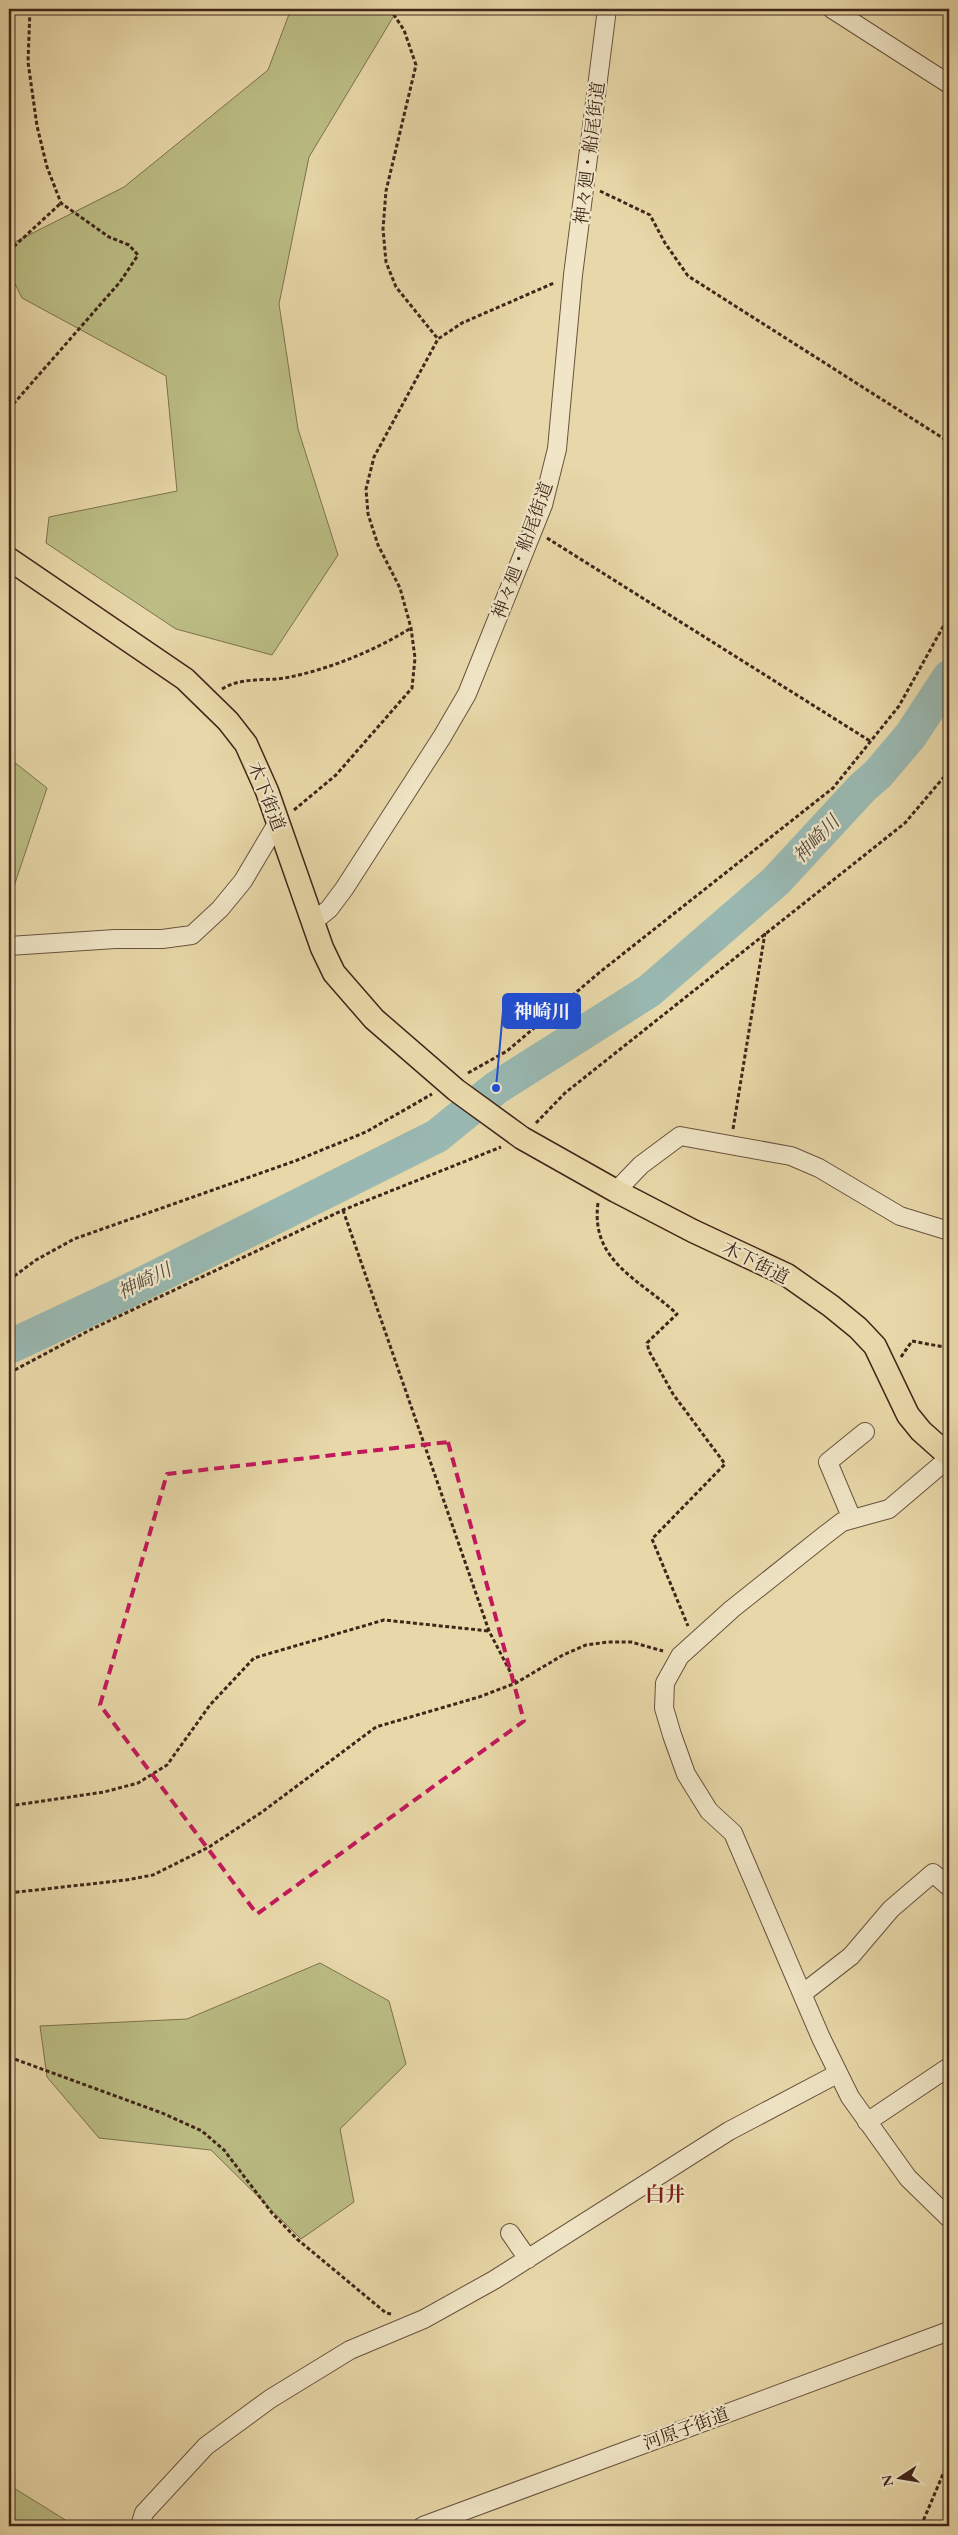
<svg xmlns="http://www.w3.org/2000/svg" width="958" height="2535" viewBox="0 0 958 2535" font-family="'EB Garamond','Noto Serif JP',serif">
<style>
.green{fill:#bbbd84;stroke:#7e724f}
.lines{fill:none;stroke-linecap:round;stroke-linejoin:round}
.river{stroke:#99b8b1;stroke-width:34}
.minor-casing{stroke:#6a523e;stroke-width:20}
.major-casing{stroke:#40261a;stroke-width:25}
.path{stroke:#40261a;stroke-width:3;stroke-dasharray:4 2.5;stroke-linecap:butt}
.minor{stroke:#f0e6c7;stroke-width:18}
.major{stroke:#e8d8a9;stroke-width:22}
.marked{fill:none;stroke:#c2185b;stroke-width:4;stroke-dasharray:10 6;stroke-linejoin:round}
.labels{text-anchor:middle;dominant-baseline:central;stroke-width:4.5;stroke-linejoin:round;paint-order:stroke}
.street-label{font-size:18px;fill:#40261a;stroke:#f0e6c7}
.water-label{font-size:19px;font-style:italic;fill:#564a40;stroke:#f0e6c7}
.quarter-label{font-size:20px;font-weight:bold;fill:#7a1f14;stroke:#f0e6c7}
.leader{fill:none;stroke:#1d4ed8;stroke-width:2}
.callout-dot{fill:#1d4ed8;stroke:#f0e6c7;stroke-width:2}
.callout{fill:#1d4ed8;stroke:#1d4ed8;stroke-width:2}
.callout-label{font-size:19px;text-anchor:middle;font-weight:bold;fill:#fff}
</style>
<rect width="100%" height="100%" fill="#e8d8a9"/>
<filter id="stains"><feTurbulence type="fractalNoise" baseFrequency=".004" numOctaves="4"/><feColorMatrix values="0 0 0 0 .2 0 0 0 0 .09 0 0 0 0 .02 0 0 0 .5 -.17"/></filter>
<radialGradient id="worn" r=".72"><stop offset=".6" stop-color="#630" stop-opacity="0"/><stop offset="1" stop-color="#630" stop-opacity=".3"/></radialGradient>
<!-- green -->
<path class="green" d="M 291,9 L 398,9 L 309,157 L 279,304 L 298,429 L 338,555 L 272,655 L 176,629 L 46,543 L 49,517 L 177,491 L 166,376 L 22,298 L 9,272 L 9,245 L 124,187 L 268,70 Z
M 9,758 L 47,788 L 9,901 Z
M 320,1963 L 389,2001 L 406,2064 L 340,2129 L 354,2202 L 301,2239 L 211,2150 L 99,2138 L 47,2077 L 40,2026 L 187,2019 Z
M 9,2485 L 67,2521 L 56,2526 L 9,2526 Z"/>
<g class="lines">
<!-- river -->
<path class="river" d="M 9,1347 L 124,1293 L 437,1136 L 496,1088 L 649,991 L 776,881 L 862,788 L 878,774 L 911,735 L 949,677"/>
<!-- minor casing -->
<g class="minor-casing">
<path id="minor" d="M 832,9 L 949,84
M 313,922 L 329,909 L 344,889 L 442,737 L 467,694 L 543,505 L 557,449 L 573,275 L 607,9
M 9,946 L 115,939 L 162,939 L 192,935 L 220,909 L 243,881 L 278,822
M 616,1191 L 641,1165 L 680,1136 L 791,1156 L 819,1168 L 900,1216 L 949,1231
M 949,1458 L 889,1509 L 842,1522 L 825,1535 L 732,1609 L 680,1656 L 665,1683 L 664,1708 L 672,1735 L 686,1774 L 709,1811 L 733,1833 L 821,2038 L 850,2097 L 908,2178 L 949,2218
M 852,1519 L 828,1462 L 865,1432
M 802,1994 L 851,1956 L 891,1909 L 933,1873 L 949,1887
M 867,2122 L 949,2067
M 510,2233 L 528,2259
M 140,2526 L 144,2513 L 206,2446 L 270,2399 L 350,2350 L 424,2319 L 494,2280 L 729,2131 L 837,2074
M 423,2526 L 949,2331"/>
</g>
<!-- major casing -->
<g class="major-casing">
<path id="major" d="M 9,559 L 185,679 L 228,721 L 246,744 L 267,791 L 322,948 L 334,973 L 374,1019 L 456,1090 L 522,1138 L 616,1191 L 693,1231 L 787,1275 L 831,1306 L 858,1328 L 875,1346 L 908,1415 L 921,1431 L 949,1456"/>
</g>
<!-- path -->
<path class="path" d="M 390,9 L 404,30 L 416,65 L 386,191 L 383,229 L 386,262 L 396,287 L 438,339
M 600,191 L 650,215 L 665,243 L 688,276 L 949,442
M 9,251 L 61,203
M 9,409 L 120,282 L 138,255 L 129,245 L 109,237 L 61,203 L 47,167 L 37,126 L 28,62 L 30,9
M 547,538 L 870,741
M 222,689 C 243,676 267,682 290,677 C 332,668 374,651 411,628
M 294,810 L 336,775 L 412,688 L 415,658 L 411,628 L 400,588 L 378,545 L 368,514 L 366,489 L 374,457 L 438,339 L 462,323 L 554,283
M 468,1073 L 507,1051 L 600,972 L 833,788 L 899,706 L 949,616
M 536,1123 L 565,1093 L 905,823 L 949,771
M 733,1129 L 765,933
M 598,1203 C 590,1262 641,1280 677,1314 L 651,1339 L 647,1343 L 649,1351 L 673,1394 L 725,1464 L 652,1539 L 688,1626
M 343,1210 L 489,1631 L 516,1683
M 9,1280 L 36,1260 L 74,1239 L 295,1161 L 366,1132 L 432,1094
M 901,1357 L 912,1341 L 949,1348
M 9,1373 L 90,1330 L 343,1210 L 501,1147
M 9,1806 L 104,1792 L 138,1783 L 167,1765 L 210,1705 L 254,1658 L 384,1620 L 489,1631
M 9,1893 L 126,1880 L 153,1875 L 209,1847 L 262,1812 L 376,1727 L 479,1697 L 516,1683 L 563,1655 L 586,1645 L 608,1642 L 631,1642 L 663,1651
M 9,2057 L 162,2113 L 202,2131 L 224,2150 L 272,2213 L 297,2239 L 386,2313 L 391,2314
M 921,2526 L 949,2460"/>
<!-- minor -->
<use href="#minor" class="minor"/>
<!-- major -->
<use href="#major" class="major"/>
</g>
<!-- marked area -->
<path class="marked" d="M 448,1442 L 524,1721 L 257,1914 L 100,1705 L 167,1474 Z"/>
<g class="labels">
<!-- street labels -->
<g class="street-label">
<text transform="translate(589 153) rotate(-83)">神々廻・船尾街道</text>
<text transform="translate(522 550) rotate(-70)">神々廻・船尾街道</text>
<text transform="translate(267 796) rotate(69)">木下街道</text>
<text transform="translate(756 1262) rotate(27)">木下街道</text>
<text transform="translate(686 2428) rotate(-20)">河原子街道</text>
</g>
<!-- water labels -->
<g class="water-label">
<text transform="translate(816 839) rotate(-46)">神崎川</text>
<text transform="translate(144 1281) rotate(-26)">神崎川</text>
</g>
<!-- quarter labels -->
<g class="quarter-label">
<text x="665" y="2194">白井</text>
</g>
</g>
<!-- callouts -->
<path class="leader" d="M496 1088L503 1011"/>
<circle class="callout-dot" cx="496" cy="1088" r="5"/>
<rect class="callout" x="503" y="994" width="77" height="34" rx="5"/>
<g class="callout-label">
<text x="542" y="1018">神崎川</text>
</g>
<!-- margin -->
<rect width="958" height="2535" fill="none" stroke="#e8d8a9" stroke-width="30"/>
<rect x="10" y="10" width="938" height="2515" fill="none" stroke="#40261a" stroke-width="2.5"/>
<rect x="15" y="15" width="928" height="2505" fill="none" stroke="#40261a"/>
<!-- north arrow -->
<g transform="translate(900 2478) rotate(258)" stroke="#f0e6c7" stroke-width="4" paint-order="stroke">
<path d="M0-4L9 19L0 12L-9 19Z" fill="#40261a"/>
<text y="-8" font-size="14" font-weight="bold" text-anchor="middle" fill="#40261a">N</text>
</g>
<rect width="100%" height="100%" filter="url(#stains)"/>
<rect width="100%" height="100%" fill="url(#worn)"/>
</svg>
